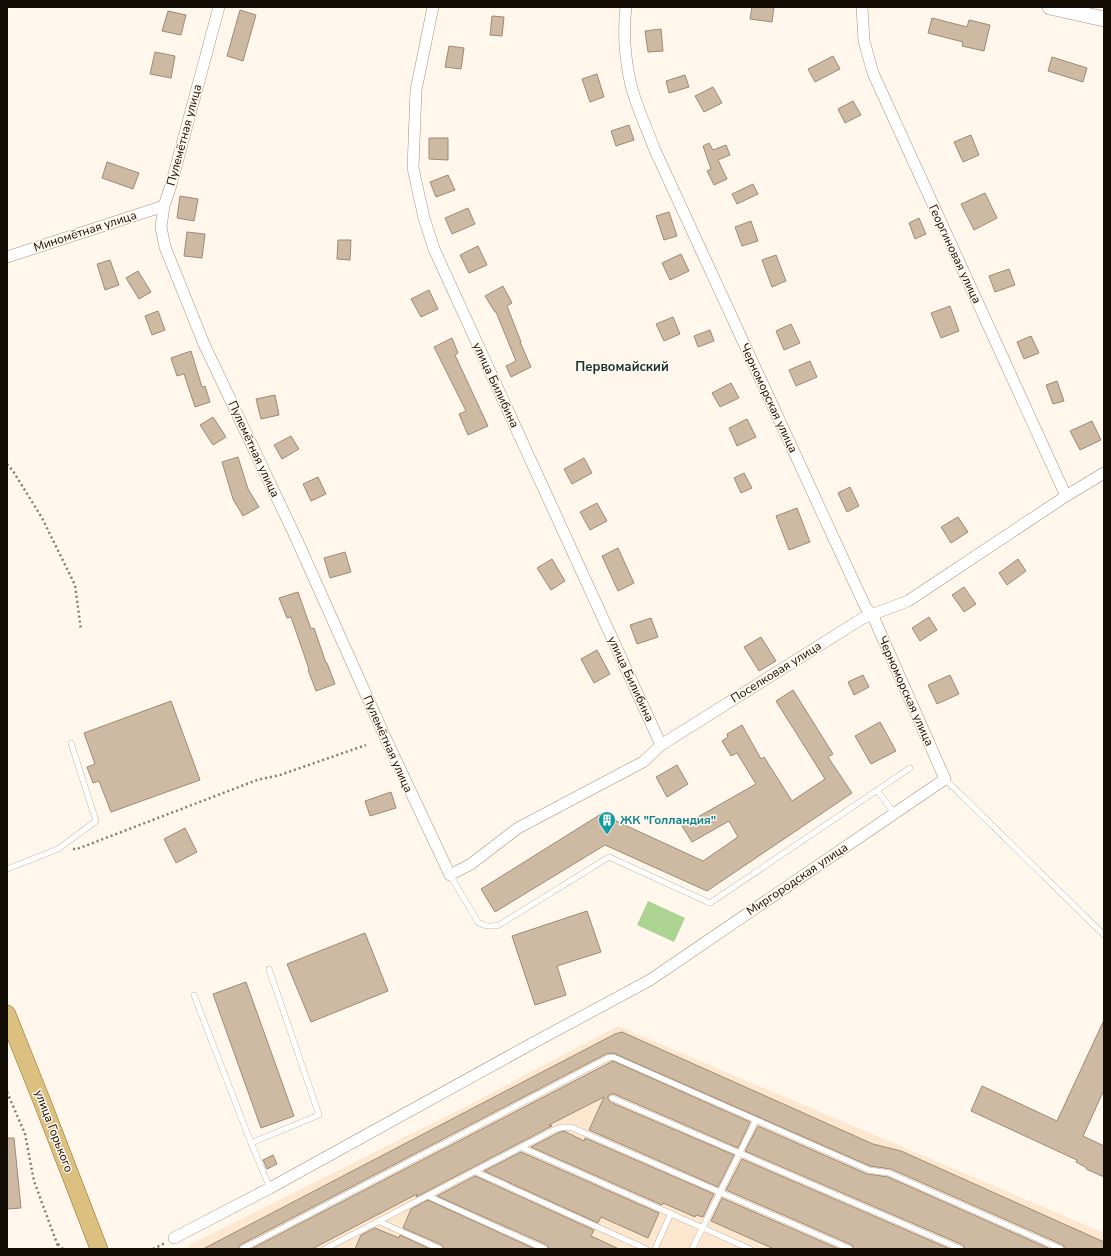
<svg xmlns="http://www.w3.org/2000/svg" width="1111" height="1256" viewBox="0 0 1111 1256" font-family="'Nunito Sans',sans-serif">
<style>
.built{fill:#fde7cf}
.green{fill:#acd392}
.building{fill:#ceb9a2;stroke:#9e8a74}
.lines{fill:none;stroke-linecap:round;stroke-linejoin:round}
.lane-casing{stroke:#a7927c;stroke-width:6}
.street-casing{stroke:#a7927c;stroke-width:12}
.secondary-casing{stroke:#a7927c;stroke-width:16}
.primary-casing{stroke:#86651c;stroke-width:18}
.path{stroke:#857d75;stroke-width:2.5;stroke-dasharray:2 3;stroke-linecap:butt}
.lane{stroke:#fff;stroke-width:5.5}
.street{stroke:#fff;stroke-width:11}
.secondary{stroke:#fff;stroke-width:15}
.primary{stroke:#dcc07f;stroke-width:17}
.labels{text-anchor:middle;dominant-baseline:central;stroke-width:3;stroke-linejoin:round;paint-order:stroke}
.street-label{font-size:12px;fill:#120b04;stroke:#fff6ec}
.culture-label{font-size:12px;font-weight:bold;fill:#0d838f;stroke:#fff6ec;text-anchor:start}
.neighbourhood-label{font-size:13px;font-weight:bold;fill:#12322c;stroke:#fff6ec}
</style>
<rect width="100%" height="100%" fill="#fff6ec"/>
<!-- built -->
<path class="built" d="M 618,1026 L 1104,1233 L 1104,1249 L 189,1249 L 189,1245 L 469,1105 Z"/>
<!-- green -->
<path class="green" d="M 648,901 L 685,918 L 674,942 L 637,925 Z"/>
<!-- building -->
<path class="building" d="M 752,7 L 774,7 L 772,22 L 750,19 Z
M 240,10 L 256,15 L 243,61 L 227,56 Z
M 168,11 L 186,15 L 181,35 L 162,31 Z
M 492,16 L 504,17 L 502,36 L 490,35 Z
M 932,18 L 967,27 L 969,20 L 990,25 L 984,51 L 962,46 L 963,42 L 928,33 Z
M 661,29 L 663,51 L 648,52 L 645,31 Z
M 449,46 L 464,48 L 461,69 L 445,67 Z
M 155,52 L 175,56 L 171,78 L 150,74 Z
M 833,56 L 840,69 L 815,82 L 808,69 Z
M 1052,57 L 1087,68 L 1083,82 L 1048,71 Z
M 597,74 L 604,97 L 590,102 L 582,79 Z
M 685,75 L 689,87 L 669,93 L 666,81 Z
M 713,87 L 722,103 L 704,112 L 695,96 Z
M 853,101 L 861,115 L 845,123 L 838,109 Z
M 629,125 L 634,140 L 616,146 L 611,131 Z
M 971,135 L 979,155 L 963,162 L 954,142 Z
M 429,138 L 448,138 L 448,160 L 429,159 Z
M 709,143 L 713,150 L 726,145 L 730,155 L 718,160 L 727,179 L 714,185 L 707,171 L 711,169 L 703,146 Z
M 107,162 L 139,173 L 133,189 L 102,178 Z
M 448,175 L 455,190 L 436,197 L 430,182 Z
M 753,184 L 758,194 L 737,204 L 732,194 Z
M 985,193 L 997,218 L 974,230 L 961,204 Z
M 180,196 L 198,199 L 194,221 L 177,218 Z
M 468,208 L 475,224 L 452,234 L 445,218 Z
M 669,212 L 677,236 L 664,240 L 656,216 Z
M 919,218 L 926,234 L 915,239 L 909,223 Z
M 751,221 L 758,241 L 742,246 L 735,227 Z
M 187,232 L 205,234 L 202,258 L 184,256 Z
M 338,240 L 351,240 L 350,260 L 337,259 Z
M 478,246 L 487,265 L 469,273 L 460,255 Z
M 681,254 L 689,271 L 670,280 L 662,263 Z
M 776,255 L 786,281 L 772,287 L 762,260 Z
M 110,260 L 119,285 L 105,290 L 97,264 Z
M 1009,269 L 1015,285 L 995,292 L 989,276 Z
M 138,271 L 151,292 L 139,299 L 126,278 Z
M 503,286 L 512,303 L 507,306 L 521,342 L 520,342 L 531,367 L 511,377 L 506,366 L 516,361 L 496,312 L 495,312 L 485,296 Z
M 429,290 L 438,309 L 421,317 L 411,299 Z
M 950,306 L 959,331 L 941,338 L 931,313 Z
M 158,311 L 165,330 L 152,335 L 145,316 Z
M 673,317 L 680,334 L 664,341 L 656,324 Z
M 791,324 L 800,343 L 784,350 L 776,331 Z
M 710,330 L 714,341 L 698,347 L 694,336 Z
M 1031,336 L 1039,353 L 1024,359 L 1017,342 Z
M 452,338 L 458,353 L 455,355 L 488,426 L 468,435 L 459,414 L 466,411 L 434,347 Z
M 191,351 L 202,387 L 205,386 L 210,402 L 195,407 L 184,374 L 177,376 L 171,358 Z
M 810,361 L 817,377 L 796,386 L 789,370 Z
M 1057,381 L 1064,401 L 1053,404 L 1046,385 Z
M 731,383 L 739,398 L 720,407 L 712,393 Z
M 275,395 L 279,415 L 261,419 L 256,399 Z
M 213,417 L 226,437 L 213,445 L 200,425 Z
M 747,419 L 756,437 L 737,446 L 729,428 Z
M 1092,421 L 1101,440 L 1080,450 L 1070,431 Z
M 291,436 L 299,449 L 282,459 L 274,445 Z
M 238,457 L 248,489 L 259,507 L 243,516 L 233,499 L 222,462 Z
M 584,458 L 592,473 L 572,484 L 564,469 Z
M 744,473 L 752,488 L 741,493 L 734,478 Z
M 318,477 L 326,494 L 311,501 L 303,484 Z
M 850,487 L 859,506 L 847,512 L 838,493 Z
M 597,503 L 607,521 L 590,530 L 580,512 Z
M 797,508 L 810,542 L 789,550 L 776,516 Z
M 958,517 L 968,532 L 951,543 L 941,527 Z
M 618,548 L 634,583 L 618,591 L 602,556 Z
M 345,552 L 351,572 L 330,578 L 324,558 Z
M 552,559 L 565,581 L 551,590 L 537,568 Z
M 1018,559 L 1026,571 L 1007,585 L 999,573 Z
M 964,587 L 976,604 L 964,612 L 952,595 Z
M 298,592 L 311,629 L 314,628 L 326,663 L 327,663 L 335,684 L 316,691 L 308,670 L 309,669 L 291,617 L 287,618 L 279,598 Z
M 929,617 L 937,630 L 920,641 L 912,628 Z
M 651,618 L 658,637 L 637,644 L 630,625 Z
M 761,637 L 776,661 L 759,671 L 744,647 Z
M 597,650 L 610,674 L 594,683 L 581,659 Z
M 863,675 L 869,687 L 854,695 L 848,682 Z
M 950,675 L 959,694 L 937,704 L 928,685 Z
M 793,690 L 833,754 L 828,757 L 852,793 L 707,891 L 605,845 L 495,912 L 481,889 L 601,814 L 703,861 L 738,837 L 729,821 L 692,842 L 682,826 L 756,784 L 737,753 L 731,756 L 722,741 L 728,737 L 727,734 L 742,725 L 761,759 L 764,757 L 792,801 L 825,779 L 776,701 Z
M 171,701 L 200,780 L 111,812 L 99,781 L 93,783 L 87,767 L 95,764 L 84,733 Z
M 880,722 L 896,751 L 871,764 L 855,736 Z
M 677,765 L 688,784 L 667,797 L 656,777 Z
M 391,792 L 396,808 L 370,816 L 365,801 Z
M 185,828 L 197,852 L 176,863 L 164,839 Z
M 587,911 L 601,952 L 557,966 L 566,995 L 535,1005 L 512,936 Z
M 365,933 L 388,991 L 311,1022 L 287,964 Z
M 246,982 L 294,1116 L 261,1128 L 213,994 Z
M 1104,1020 L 1104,1090 L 1083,1136 L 1104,1146 L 1104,1177 L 1086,1169 L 1087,1168 L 1076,1162 L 1077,1160 L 1066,1155 L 971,1111 L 982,1086 L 1057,1121 Z
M 622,1032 L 873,1144 L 901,1151 L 1104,1242 L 1104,1249 L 1065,1249 L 1063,1245 L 891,1169 L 870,1166 L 613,1053 L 606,1054 L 240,1245 L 238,1249 L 203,1249 L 615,1034 Z
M 613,1061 L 750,1122 L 738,1148 L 614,1094 L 611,1094 L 608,1096 L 608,1099 L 610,1102 L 734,1155 L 718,1187 L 589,1130 L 604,1097 L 549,1125 L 552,1126 L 416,1197 L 417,1194 L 312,1249 L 251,1249 Z
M 758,1126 L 867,1174 L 888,1177 L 1050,1249 L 965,1249 L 963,1245 L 745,1151 Z
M 564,1131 L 584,1141 L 585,1138 L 714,1194 L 703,1217 L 696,1215 L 695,1217 L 663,1203 L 662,1205 L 531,1147 L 558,1133 Z
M 7,1138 L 14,1138 L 21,1208 L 7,1209 Z
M 521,1152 L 659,1213 L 648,1238 L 601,1217 L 598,1223 L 484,1171 Z
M 273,1155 L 277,1164 L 267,1169 L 263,1160 Z
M 742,1159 L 950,1249 L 854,1249 L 852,1245 L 726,1190 Z
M 475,1176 L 594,1230 L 591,1236 L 619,1249 L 549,1249 L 547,1245 L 437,1196 Z
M 722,1198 L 839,1249 L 774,1249 L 711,1221 Z
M 428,1200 L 535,1249 L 444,1249 L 442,1245 L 403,1228 L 411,1209 Z
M 375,1228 L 399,1238 L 400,1235 L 430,1249 L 355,1249 L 361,1235 Z"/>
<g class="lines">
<!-- lane casing -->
<g class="lane-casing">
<path id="lane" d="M 945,779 L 1104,935
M 877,790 L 894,813
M 7,869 L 58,849 L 96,821 L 71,743
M 450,875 L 478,922 C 485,927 491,927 499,925 L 609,857 L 710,903 L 910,768
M 194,995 L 251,1143 L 270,1188
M 612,1098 L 961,1249
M 756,1120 L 869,1170 L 889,1173 L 1061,1249
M 251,1143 L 319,1115 L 269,969
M 521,1147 L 750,1249
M 474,1171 L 646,1249
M 428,1196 L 545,1249
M 378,1221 L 440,1249
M 242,1249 L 608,1058 L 613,1057 L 756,1120 L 692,1249
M 325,1249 L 556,1129 L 564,1127 L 573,1128 L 850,1249
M 655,1249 L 671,1213"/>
</g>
<!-- street casing -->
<g class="street-casing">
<path id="street" d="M 219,7 L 171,185 L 164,206 L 161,227 L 165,247 L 204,344 L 296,538 L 385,737 L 450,875 L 471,864 L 518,828 L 643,762 L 661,745 L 863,618 L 908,601 L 1066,496 L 1104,473
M 433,7 L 416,90 L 413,168 L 424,218 L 434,249 L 661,745
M 862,7 L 864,41 L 873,73 L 1066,496
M 7,257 L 164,206
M 174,1238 L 270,1188 L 533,1043 L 650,980 L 945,779 L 872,614 L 866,608 L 853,580 L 654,148 C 646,126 635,104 630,81 C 625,57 623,31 626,7"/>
</g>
<!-- secondary casing -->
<g class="secondary-casing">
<path id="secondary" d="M 1050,7 L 1104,19"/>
</g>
<!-- primary casing -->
<g class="primary-casing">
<path id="primary" d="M 7,1014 L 43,1104 L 99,1249"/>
</g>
<!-- path -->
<path class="path" d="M 7,464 L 13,471 L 42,518 L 75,585 L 81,630
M 73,849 L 77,849 L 257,780 L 280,775 L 366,745
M 7,1092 L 25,1134 L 34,1181 L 59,1249
M 58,1244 L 63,1249
M 153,1249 L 165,1243"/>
<!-- lane -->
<use href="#lane" class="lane"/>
<!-- street -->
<use href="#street" class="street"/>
<!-- secondary -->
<use href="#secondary" class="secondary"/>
<!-- primary -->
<use href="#primary" class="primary"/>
</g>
<!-- icons -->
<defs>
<g id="building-pin" transform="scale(0.9)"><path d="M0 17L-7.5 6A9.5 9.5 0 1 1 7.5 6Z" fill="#0f9aa8" stroke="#fff6ec"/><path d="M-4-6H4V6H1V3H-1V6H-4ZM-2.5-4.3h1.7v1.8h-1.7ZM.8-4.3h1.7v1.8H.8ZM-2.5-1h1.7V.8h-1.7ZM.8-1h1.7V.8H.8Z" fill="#fff"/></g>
</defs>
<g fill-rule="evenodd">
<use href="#building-pin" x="607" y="820"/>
</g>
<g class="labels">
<!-- street labels -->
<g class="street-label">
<text transform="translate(184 135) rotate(-75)">Пулемётная улица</text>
<text transform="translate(85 231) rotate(-18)">Миномётная улица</text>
<text transform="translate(955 254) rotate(65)">Георгиновая улица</text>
<text transform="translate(496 385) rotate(65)">улица Билибина</text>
<text transform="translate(769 398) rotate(65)">Черноморская улица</text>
<text transform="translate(254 449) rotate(65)">Пулемётная улица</text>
<text transform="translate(776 672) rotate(-32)">Поселковая улица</text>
<text transform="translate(631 679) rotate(65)">улица Билибина</text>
<text transform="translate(906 691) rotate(66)">Черноморская улица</text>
<text transform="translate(388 744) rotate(66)">Пулемётная улица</text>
<text transform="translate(797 879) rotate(-34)">Миргородская улица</text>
<text transform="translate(54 1131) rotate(69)">улица Горького</text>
</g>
<!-- culture labels -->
<g class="culture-label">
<text x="620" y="820">ЖК "Голландия"</text>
</g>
<!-- neighbourhood labels -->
<g class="neighbourhood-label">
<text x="622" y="367">Первомайский</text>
</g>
</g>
<!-- border -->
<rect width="1111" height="1256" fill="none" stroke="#120b04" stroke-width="16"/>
</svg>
